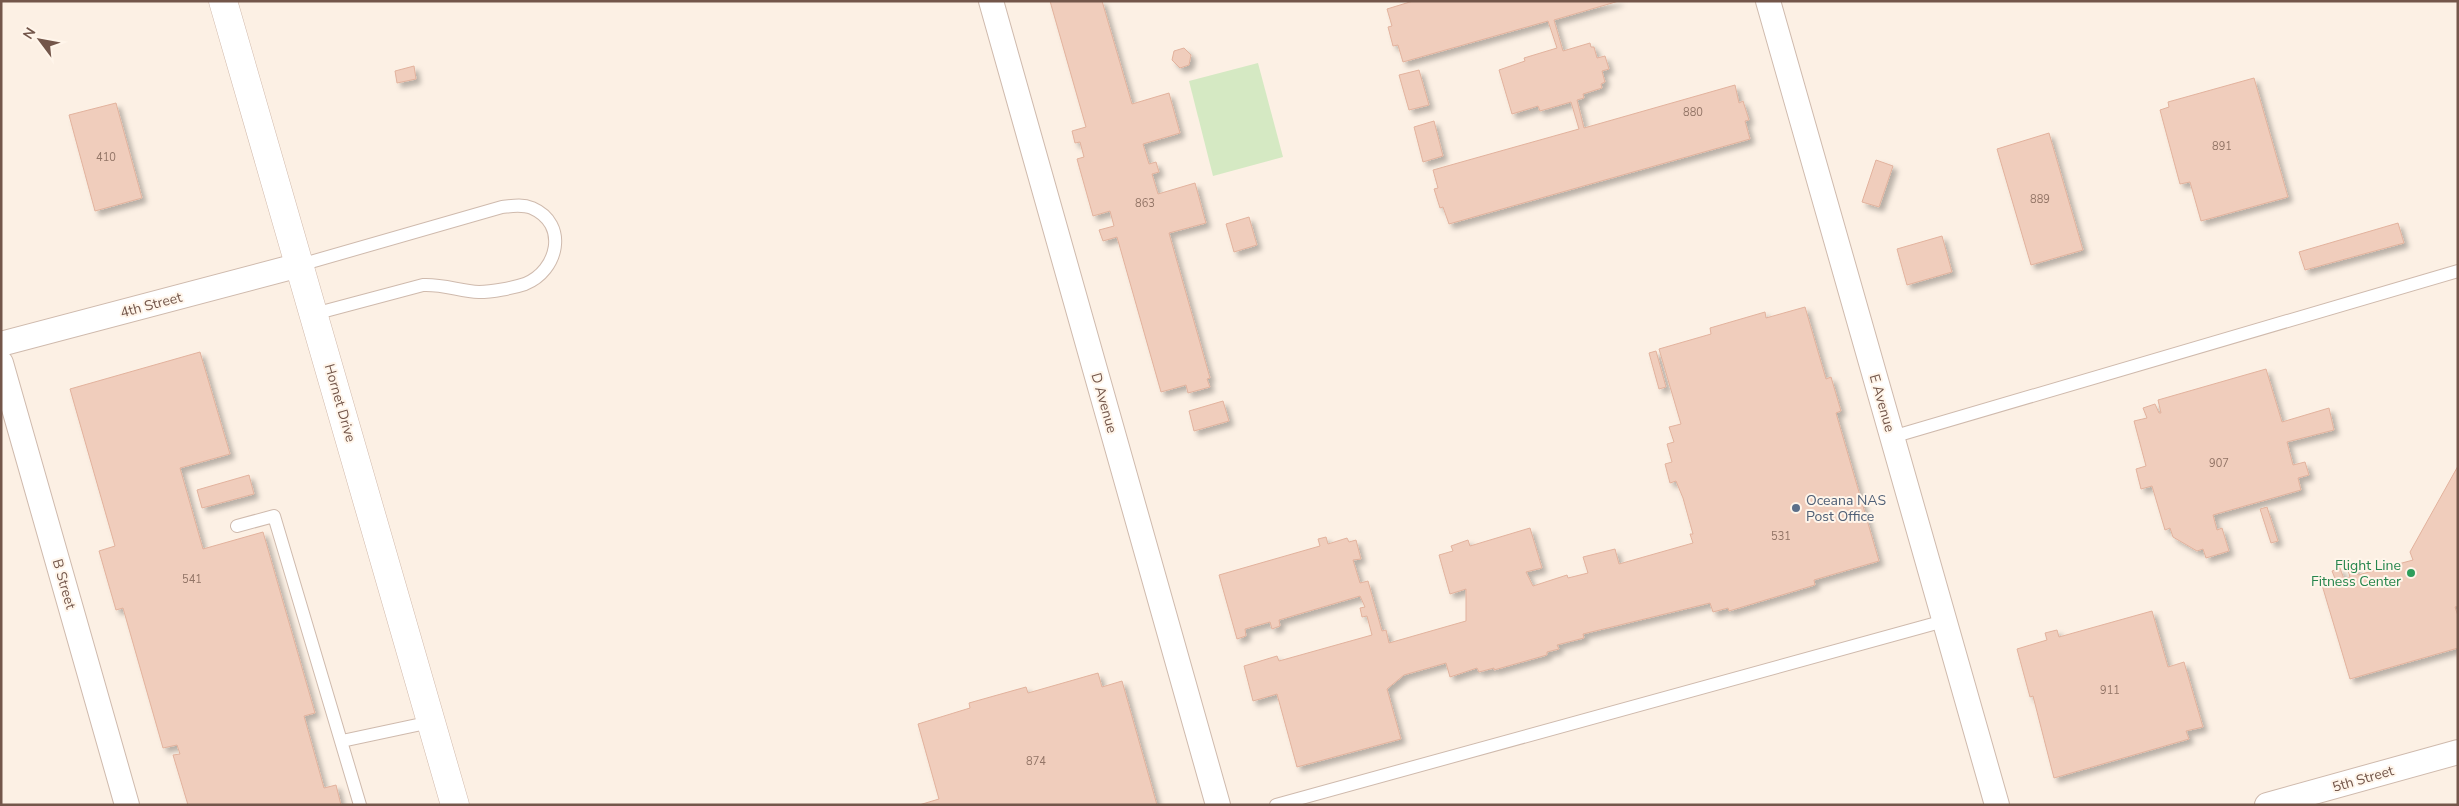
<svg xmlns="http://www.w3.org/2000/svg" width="2459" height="806" viewBox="0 0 2459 806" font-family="'Nunito Sans',sans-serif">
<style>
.green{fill:#d5e9c3}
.building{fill:#f0cdbc;stroke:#e2b29d;filter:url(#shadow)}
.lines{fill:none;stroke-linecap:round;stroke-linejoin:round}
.lane-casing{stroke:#cfbaad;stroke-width:14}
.street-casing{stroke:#cfbaad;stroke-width:26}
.secondary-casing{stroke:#d1b9ab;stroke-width:29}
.lane{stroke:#fff;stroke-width:12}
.street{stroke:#fff;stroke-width:24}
.secondary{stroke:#fff;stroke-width:28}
.service-dot{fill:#5c6f8a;stroke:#fff5ea;stroke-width:2}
.leisure-dot{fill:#2e9e5b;stroke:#fff5ea;stroke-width:2}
.labels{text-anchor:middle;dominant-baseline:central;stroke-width:4;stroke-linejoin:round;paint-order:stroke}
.number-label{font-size:11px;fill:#927466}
.street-label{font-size:14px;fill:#73564a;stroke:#fff5ea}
.service-label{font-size:14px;fill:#4e5e75;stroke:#fff5ea;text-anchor:start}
.leisure-label{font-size:14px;fill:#27864d;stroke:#fff5ea;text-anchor:end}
</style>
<defs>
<filter id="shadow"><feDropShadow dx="4.5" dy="4.5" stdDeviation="2.5" flood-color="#0004"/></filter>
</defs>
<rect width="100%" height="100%" fill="#fcf0e4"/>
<!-- green -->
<path class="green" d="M 1258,63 L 1283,157 L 1213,176 L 1189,81 Z"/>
<!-- building -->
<path class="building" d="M 1050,1 L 1102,1 L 1132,104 L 1169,93 L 1180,133 L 1143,144 L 1149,164 L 1156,162 L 1159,172 L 1152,174 L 1158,194 L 1195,183 L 1206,223 L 1169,233 L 1210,378 L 1207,379 L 1210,387 L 1188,393 L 1186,385 L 1161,392 L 1117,237 L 1103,241 L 1099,230 L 1114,226 L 1110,211 L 1093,216 L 1077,159 L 1084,157 L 1080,142 L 1075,143 L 1072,131 L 1086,127 Z
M 1413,1 L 1619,1 L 1554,20 L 1563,51 L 1590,43 L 1591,47 L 1594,47 L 1597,58 L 1605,56 L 1609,69 L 1602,71 L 1605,82 L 1601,84 L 1602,88 L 1583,94 L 1584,98 L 1577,100 L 1584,128 L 1735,85 L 1739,103 L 1743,101 L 1749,120 L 1745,121 L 1750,139 L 1449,224 L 1443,207 L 1440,208 L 1434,189 L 1438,188 L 1433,170 L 1579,129 L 1571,102 L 1540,111 L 1538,106 L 1512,114 L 1499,70 L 1525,61 L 1524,58 L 1557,48 L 1548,21 L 1403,62 L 1398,45 L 1393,46 L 1388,27 L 1392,26 L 1387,9 Z
M 1184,48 L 1191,55 L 1189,65 L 1180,68 L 1172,60 L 1174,51 Z
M 414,66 L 416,79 L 397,83 L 395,71 Z
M 1419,70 L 1429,105 L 1409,110 L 1399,75 Z
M 2254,78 L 2288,197 L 2201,221 L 2190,182 L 2180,184 L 2160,110 L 2169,107 L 2168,102 Z
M 116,103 L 142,198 L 95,211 L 69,115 Z
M 1434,121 L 1443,156 L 1423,162 L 1414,127 Z
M 2049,133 L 2083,250 L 2031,265 L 1997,149 Z
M 1876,160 L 1893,166 L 1879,207 L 1862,202 Z
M 1249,217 L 1257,245 L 1234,252 L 1226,224 Z
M 2398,223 L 2404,243 L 2305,270 L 2299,252 Z
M 1942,236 L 1952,272 L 1907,285 L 1897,249 Z
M 1805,307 L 1826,379 L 1831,377 L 1841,411 L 1836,413 L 1879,561 L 1814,580 L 1815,585 L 1729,611 L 1728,608 L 1713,612 L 1710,603 L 1583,634 L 1584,638 L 1557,645 L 1559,649 L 1547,652 L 1547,655 L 1494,670 L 1494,668 L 1479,672 L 1477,668 L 1450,677 L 1446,663 L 1404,675 L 1387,689 L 1401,739 L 1297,767 L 1277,694 L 1253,701 L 1244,666 L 1277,656 L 1279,661 L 1372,635 L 1367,616 L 1362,617 L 1360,608 L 1365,607 L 1360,596 L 1279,620 L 1280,626 L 1272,629 L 1270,622 L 1245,629 L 1246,636 L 1237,639 L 1219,575 L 1320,546 L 1318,539 L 1326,537 L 1328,544 L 1347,538 L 1349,542 L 1356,540 L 1361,559 L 1353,560 L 1360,583 L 1368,581 L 1382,631 L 1386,630 L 1389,643 L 1466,621 L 1466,589 L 1450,594 L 1439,555 L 1453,551 L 1451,546 L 1468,540 L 1470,546 L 1530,528 L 1542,568 L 1526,572 L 1533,586 L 1567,575 L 1568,578 L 1588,573 L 1583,557 L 1615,549 L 1619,564 L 1693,543 L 1690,534 L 1693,534 L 1683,498 L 1676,481 L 1670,483 L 1665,464 L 1672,462 L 1667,444 L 1674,442 L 1669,427 L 1681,424 L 1659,349 L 1711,334 L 1710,328 L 1765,312 L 1766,318 Z
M 1656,351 L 1666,387 L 1659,389 L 1649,353 Z
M 200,352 L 230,454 L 180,468 L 203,549 L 263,532 L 315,713 L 304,716 L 324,788 L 336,785 L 341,805 L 188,805 L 173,755 L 180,754 L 177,745 L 163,748 L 123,608 L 116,610 L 99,551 L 115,546 L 70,389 Z
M 2266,369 L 2282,422 L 2329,408 L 2334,430 L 2287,442 L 2293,465 L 2305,462 L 2309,475 L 2298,478 L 2301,490 L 2213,515 L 2217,530 L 2222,528 L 2229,551 L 2206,558 L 2203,549 L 2197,551 L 2173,537 L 2170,528 L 2165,530 L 2152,486 L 2141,489 L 2136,469 L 2146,466 L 2134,421 L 2147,418 L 2143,408 L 2155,404 L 2159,413 L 2161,413 L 2158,400 Z
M 1223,401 L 1229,421 L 1194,431 L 1189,411 Z
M 2458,466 L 2458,606 L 2455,607 L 2458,616 L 2458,648 L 2350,679 L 2322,585 L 2336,581 L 2332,571 L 2340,568 L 2344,579 L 2350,577 L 2347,567 L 2354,564 L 2358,575 L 2413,560 L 2410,552 Z
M 249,475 L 254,494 L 202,508 L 197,490 Z
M 2267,507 L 2278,541 L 2271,543 L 2260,509 Z
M 2152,611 L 2168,667 L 2184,662 L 2203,727 L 2186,731 L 2189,739 L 2054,778 L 2033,696 L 2030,697 L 2017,649 L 2047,640 L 2045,633 L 2057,630 L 2059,637 Z
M 1098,673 L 1102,687 L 1122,681 L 1157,805 L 919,805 L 939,799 L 918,724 L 970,708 L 969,703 L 1026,687 L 1028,693 Z"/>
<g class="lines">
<!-- lane casing -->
<g class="lane-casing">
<path id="lane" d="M 300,265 L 502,207 C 512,206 522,204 532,208 C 569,224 558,271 525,284 C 513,288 492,292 479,292 C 460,291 443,284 423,285 L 314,314
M 1892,437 L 2458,271
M 237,526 L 274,516 L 360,805
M 342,741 L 431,722
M 1276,805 L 1944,621"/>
</g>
<!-- street casing -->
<g class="street-casing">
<path id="street" d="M 991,1 L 1218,805
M 1768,1 L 1997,805
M 1,344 L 300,265
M 1,363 L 127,805
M 2267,805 L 2458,752"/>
</g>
<!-- secondary casing -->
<g class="secondary-casing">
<path id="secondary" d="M 223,1 L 455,805"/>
</g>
<!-- lane -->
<use href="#lane" class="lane"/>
<!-- street -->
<use href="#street" class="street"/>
<!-- secondary -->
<use href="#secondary" class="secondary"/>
</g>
<!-- markers -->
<circle class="service-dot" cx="1796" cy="508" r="5"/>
<circle class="leisure-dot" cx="2411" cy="573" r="5"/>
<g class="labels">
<!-- number labels -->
<g class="number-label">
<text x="1693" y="112">880</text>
<text x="2222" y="146">891</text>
<text x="106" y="157">410</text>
<text x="2040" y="199">889</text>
<text x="1145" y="203">863</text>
<text x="2219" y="463">907</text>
<text x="1781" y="536">531</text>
<text x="192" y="579">541</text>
<text x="2110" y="690">911</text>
<text x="1036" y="761">874</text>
</g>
<!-- street labels -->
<g class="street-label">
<text transform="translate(151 305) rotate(-15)">4th Street</text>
<text transform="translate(340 403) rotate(74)">Hornet Drive</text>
<text transform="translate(1104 403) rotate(74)">D Avenue</text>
<text transform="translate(1882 403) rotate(74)">E Avenue</text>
<text transform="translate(64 584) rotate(74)">B Street</text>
<text transform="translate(2363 779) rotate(-16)">5th Street</text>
</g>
<!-- service labels -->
<g class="service-label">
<text x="1806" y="500">Oceana NAS<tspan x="1806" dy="16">Post Office</tspan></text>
</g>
<!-- leisure labels -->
<g class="leisure-label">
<text x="2401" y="565">Flight Line<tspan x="2401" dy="16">Fitness Center</tspan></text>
</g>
</g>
<!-- border -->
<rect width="2459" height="806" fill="none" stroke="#73564a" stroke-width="5"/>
<!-- north arrow -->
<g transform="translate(40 40) rotate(302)" stroke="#fff5ea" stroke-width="4" paint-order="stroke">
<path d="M0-4L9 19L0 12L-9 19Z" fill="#73564a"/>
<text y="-8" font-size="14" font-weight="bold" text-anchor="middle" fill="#73564a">N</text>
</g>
</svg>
